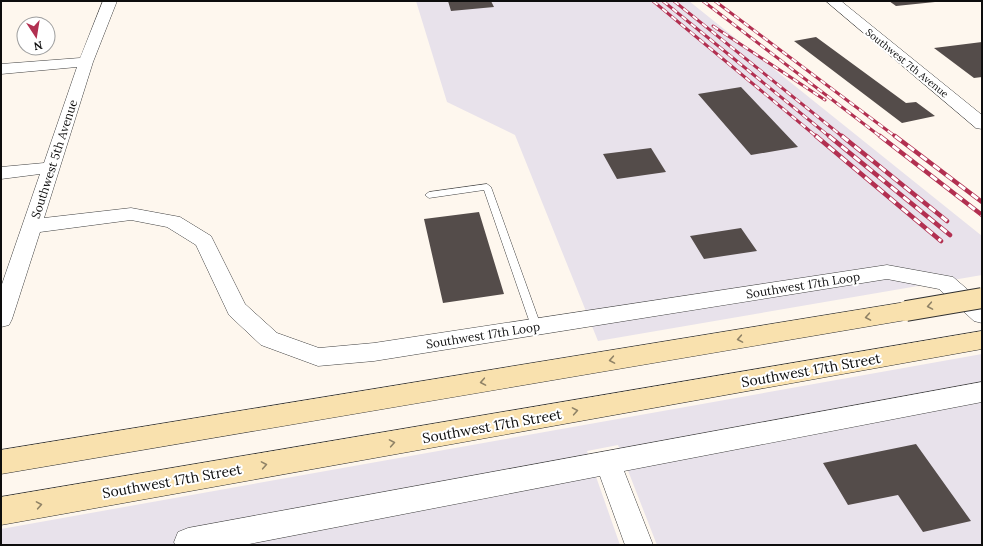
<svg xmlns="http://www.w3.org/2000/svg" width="983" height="546" viewBox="0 0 983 546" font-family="Lora,serif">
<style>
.industrial{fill:#e8e2eb}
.building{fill:#544c4a}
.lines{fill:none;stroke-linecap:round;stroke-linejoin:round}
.service-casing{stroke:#404040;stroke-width:1}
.minor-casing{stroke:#404040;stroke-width:1}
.tertiary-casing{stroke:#404040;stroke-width:1}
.secondary-casing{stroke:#2f2f2f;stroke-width:1}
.service{fill:#fff;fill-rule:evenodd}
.minor{fill:#fff;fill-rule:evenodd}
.tertiary{fill:#fff;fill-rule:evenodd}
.secondary{fill:#f9e1ae;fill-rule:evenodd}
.rail-far1-casing{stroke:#b23051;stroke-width:3}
.rail-casing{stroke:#b23051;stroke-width:4.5}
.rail-far1{stroke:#fff;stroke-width:2;stroke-dasharray:6;stroke-linecap:butt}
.rail{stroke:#fff;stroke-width:3;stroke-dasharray:8;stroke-linecap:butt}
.secondary-bridge-casing{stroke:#2f2f2f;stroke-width:22;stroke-linecap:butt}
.secondary-bridge{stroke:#f9e1ae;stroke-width:20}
.oneway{stroke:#8f8266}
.labels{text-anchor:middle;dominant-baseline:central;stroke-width:4;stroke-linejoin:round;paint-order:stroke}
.far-street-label{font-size:10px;fill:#0d0d0d;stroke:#fff}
.street-label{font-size:12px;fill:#0d0d0d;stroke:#fff}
.near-street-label{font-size:14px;fill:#0d0d0d;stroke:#fff}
</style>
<rect width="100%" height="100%" fill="#fef7ee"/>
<!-- industrial -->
<path class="industrial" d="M 416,1 L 689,1 L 982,236 L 982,275 L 598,341 L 515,135 L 447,102 Z
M 982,354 L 982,545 L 657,545 L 618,445 L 587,451 L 620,545 L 1,545 L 1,529 Z"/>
<!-- building -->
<path class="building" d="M 448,1 L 491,1 L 494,7 L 451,11 Z
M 889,1 L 935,1 L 935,2 L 896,6 Z
M 816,37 L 906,103 L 916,102 L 935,116 L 902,123 L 794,41 Z
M 982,42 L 982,77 L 974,78 L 934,48 Z
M 741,87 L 798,147 L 751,155 L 698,94 Z
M 651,148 L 666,172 L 617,179 L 603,154 Z
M 479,212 L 504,294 L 443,303 L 424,219 Z
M 741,228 L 757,251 L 704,259 L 690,236 Z
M 916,444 L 971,521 L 923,532 L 898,495 L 848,505 L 823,463 Z"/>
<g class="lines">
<!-- service casing -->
<g class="service-casing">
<path id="service" d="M 487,184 L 491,187 L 541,326 L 540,329 L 532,329 L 531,326 L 484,190 L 429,198 L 425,195 L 429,192 Z"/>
</g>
<!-- minor casing -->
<g class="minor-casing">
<path id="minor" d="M 103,1 L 117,1 L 93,62 L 44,218 L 131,208 L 180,217 L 211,236 L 245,304 L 277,333 L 319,348 L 374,343 L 887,265 L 953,277 L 982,302 L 982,323 L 974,321 L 939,289 L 887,279 L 374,361 L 318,366 L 261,345 L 229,315 L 196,245 L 167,227 L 131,220 L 40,232 L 12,319 L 9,325 L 1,327 L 1,287 L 40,174 L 1,179 L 1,167 L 44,163 L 77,67 L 1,74 L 1,64 L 80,58 Z
M 982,382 L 982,402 L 624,471 L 653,545 L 625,545 L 600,476 L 244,545 L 175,545 L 174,542 L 178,532 L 188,528 Z"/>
</g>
<!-- tertiary casing -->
<g class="tertiary-casing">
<path id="tertiary" d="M 826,1 L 841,1 L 982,115 L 982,129 L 976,128 Z"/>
</g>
<!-- secondary casing -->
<g class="secondary-casing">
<path id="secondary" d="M 906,302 L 914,305 L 918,311 L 914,317 L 906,320 L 1,474 L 1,450 Z
M 982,331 L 982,349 L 1,525 L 1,497 Z"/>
</g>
<!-- service -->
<use href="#service" class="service"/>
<!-- minor -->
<use href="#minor" class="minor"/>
<!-- tertiary -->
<use href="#tertiary" class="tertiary"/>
<!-- secondary -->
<use href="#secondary" class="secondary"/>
<!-- rail-far1 casing -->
<g class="rail-far1-casing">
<path id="rail-far1" d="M 653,1 L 817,137
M 663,1 L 830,137
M 674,1 L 843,137
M 703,1 L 881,137
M 715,1 L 896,137
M 713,26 L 825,100"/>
</g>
<!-- rail casing -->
<g class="rail-casing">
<path id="rail" d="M 816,136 L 941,241
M 829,136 L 950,235
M 842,136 L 947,221
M 880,136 L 982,215
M 895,136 L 982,202"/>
</g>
<!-- rail-far1 -->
<use href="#rail-far1" class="rail-far1"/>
<!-- rail -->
<use href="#rail" class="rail"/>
<!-- secondary-bridge casing -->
<g class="secondary-bridge-casing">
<path id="secondary-bridge" d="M 906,311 L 982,298"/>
</g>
<!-- secondary-bridge -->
<use href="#secondary-bridge" class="secondary-bridge"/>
</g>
<!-- one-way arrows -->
<defs><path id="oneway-chevron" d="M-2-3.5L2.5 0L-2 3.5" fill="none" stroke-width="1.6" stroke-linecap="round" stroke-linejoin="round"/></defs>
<g class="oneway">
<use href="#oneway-chevron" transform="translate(930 306) rotate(170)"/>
<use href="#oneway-chevron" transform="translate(868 317) rotate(170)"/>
<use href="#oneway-chevron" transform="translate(740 339) rotate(170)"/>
<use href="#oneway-chevron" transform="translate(612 360) rotate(170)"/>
<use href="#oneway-chevron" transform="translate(483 382) rotate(170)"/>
<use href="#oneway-chevron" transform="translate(575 411) rotate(-10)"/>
<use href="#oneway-chevron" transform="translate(392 443) rotate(-10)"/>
<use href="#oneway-chevron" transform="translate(264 465) rotate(-10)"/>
<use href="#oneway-chevron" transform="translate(39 505) rotate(-10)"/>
</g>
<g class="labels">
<!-- far-street labels -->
<g class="far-street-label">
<text transform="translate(907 63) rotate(39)">Southwest 7th Avenue</text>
</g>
<!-- street labels -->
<g class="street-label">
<text transform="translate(54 159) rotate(-72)">Southwest 5th Avenue</text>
<text transform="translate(803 285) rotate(-9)">Southwest 17th Loop</text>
<text transform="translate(483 335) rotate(-9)">Southwest 17th Loop</text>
</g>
<!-- near-street labels -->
<g class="near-street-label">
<text transform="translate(811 370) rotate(-10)">Southwest 17th Street</text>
<text transform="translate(492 426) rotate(-10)">Southwest 17th Street</text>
<text transform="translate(172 481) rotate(-10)">Southwest 17th Street</text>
</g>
</g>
<!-- border -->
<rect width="983" height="546" fill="none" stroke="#0d0d0d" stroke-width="4"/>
<!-- north arrow -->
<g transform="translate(36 36) rotate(168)"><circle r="19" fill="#ffffff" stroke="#9e9e9e"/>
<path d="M0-3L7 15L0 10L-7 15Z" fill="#b23051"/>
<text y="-6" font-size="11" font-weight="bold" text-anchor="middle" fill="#0d0d0d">N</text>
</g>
</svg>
